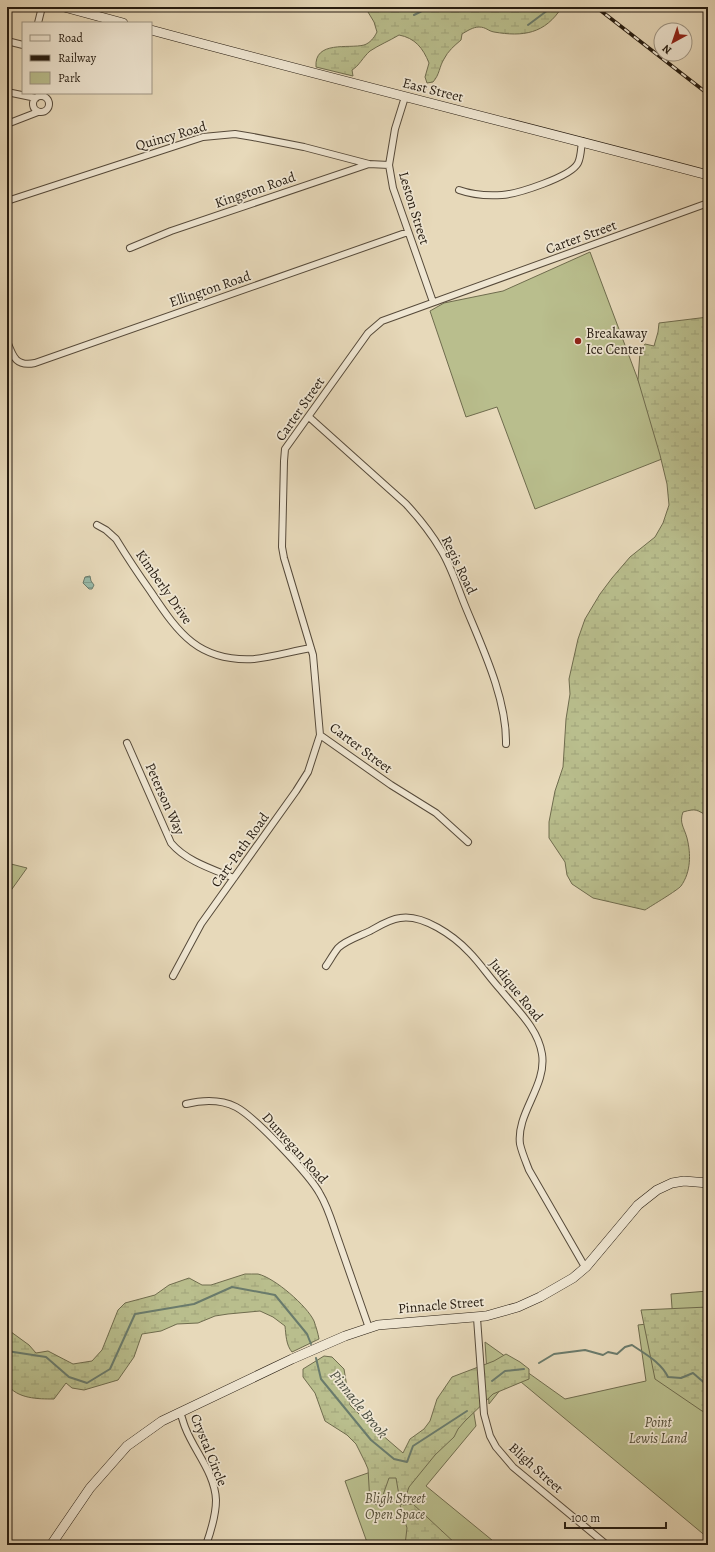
<svg xmlns="http://www.w3.org/2000/svg" width="715" height="1552" viewBox="0 0 715 1552" font-family="Alegreya,serif">
<style>
.green{fill:#b9be8d;stroke:#6f6c4e}
.wetland{fill:url(#wetland-marsh);stroke:#6f6c4e}
.water{fill:url(#water-rules);stroke:#6a7b6c}
.lines{fill:none;stroke-linecap:round;stroke-linejoin:round}
.stream{stroke:#6a7b6c;stroke-width:2}
.street-casing{stroke:#564a3a;stroke-width:8}
.secondary-casing{stroke:#251b10;stroke-width:10}
.street{stroke:#efe6d2;stroke-width:6}
.secondary{stroke:#efe6d2;stroke-width:9}
.rail-casing{stroke:#251b10;stroke-width:3.5}
.rail{stroke:#efe6d2;stroke-width:2;stroke-dasharray:6;stroke-linecap:butt}
.poi-dot{fill:#8f2418;stroke:#efe6d2;stroke-width:1.5}
.labels{text-anchor:middle;dominant-baseline:central;stroke-width:3.5;stroke-linejoin:round;paint-order:stroke}
.street-label{font-size:14px;fill:#251b10;stroke:#efe6d2}
.poi-label{font-size:14px;fill:#251b10;stroke:#efe6d2;text-anchor:start}
.park-label{font-size:14px;font-style:italic;fill:#514c36;stroke:#efe6d2}
.water-label{font-size:15px;font-style:italic;fill:#484b3e;stroke:#efe6d2}
</style>
<defs>
<pattern id="wetland-marsh" width="20" height="14" patternUnits="userSpaceOnUse"><rect width="20" height="14" fill="#b9be8d"/><path d="M1 5h8M5 5V1M11 12h8M15 12V8" fill="none" stroke="#9fa379"/></pattern>
<pattern id="water-rules" width="6" height="5" patternUnits="userSpaceOnUse"><rect width="6" height="5" fill="#98bbaa"/><path d="M0 2.5h6" fill="none" stroke="#83a091"/></pattern>
</defs>
<rect width="100%" height="100%" fill="#e7d9ba"/>
<filter id="stains"><feTurbulence type="fractalNoise" baseFrequency=".005" numOctaves="4"/><feColorMatrix values="0 0 0 0 .2 0 0 0 0 .09 0 0 0 0 .02 0 0 0 .5 -.17"/></filter>
<radialGradient id="worn" r=".72"><stop offset=".6" stop-color="#630" stop-opacity="0"/><stop offset="1" stop-color="#630" stop-opacity=".3"/></radialGradient>
<!-- green -->
<path class="green" d="M 590,252 L 667,457 L 535,509 L 497,407 L 466,417 L 430,311 L 444,303 L 503,291 Z
M 7,863 L 27,868 L 7,896 Z
M 708,1291 L 708,1538 L 521,1382 L 501,1389 L 489,1404 L 485,1342 L 565,1399 L 646,1381 L 638,1325 L 673,1321 L 671,1294 Z
M 472,1402 L 476,1426 L 426,1486 L 498,1545 L 368,1545 L 345,1481 L 402,1461 Z"/>
<!-- wetland -->
<path class="wetland" d="M 365,7 L 499,7 L 499,10 L 507,7 L 562,7 C 545,34 523,37 494,32 C 488,31 486,27 479,27 C 473,27 467,31 462,34 L 461,40 C 454,46 448,51 444,59 C 439,67 440,74 433,82 L 427,83 L 425,77 L 429,63 C 423,48 415,38 399,35 C 389,41 379,45 370,51 C 363,57 359,66 352,70 L 353,76 L 316,67 C 314,40 349,49 364,45 C 370,43 374,38 377,32 L 374,22 Z
M 708,317 L 708,816 C 696,810 697,808 683,812 C 679,823 684,827 687,838 C 691,854 691,872 681,886 C 678,890 651,906 645,910 L 593,898 L 572,884 L 567,875 L 565,862 L 549,838 L 549,822 L 555,791 L 563,767 L 566,719 L 570,694 L 569,679 L 578,639 L 585,619 L 600,594 L 612,578 L 630,557 L 655,537 L 663,523 L 669,505 L 667,484 L 660,455 L 638,380 L 640,352 L 645,344 L 654,346 L 658,332 L 659,323 Z
M 245,1274 C 249,1274 254,1274 258,1274 C 275,1278 307,1306 314,1321 C 316,1327 318,1333 319,1339 L 292,1352 C 286,1345 286,1335 285,1326 L 273,1317 L 260,1311 L 228,1314 L 215,1316 L 198,1323 L 177,1324 L 161,1331 L 142,1334 L 134,1357 L 118,1380 L 84,1390 L 72,1388 L 66,1383 L 54,1399 C 38,1399 17,1399 7,1384 L 7,1329 L 29,1345 L 36,1353 L 48,1351 L 73,1364 L 92,1361 L 102,1350 L 118,1310 L 125,1303 L 155,1295 L 169,1285 L 189,1278 L 202,1285 L 211,1285 Z
M 708,1307 L 708,1413 L 702,1411 L 655,1379 L 641,1310 Z
M 506,1354 L 520,1362 L 529,1369 L 529,1379 L 493,1394 L 465,1421 L 458,1429 L 454,1437 L 435,1455 L 409,1487 L 403,1505 L 413,1504 L 457,1545 L 405,1545 L 407,1528 L 400,1505 L 402,1504 L 400,1501 L 396,1478 L 389,1478 L 383,1495 L 378,1505 L 370,1503 L 368,1469 L 365,1462 L 356,1444 L 347,1435 L 325,1421 L 315,1393 L 303,1377 L 303,1369 L 324,1356 L 332,1357 L 344,1369 L 350,1405 L 366,1421 L 403,1453 L 410,1439 L 424,1429 L 430,1421 L 437,1399 L 452,1377 L 494,1361 Z"/>
<!-- water -->
<path class="water" d="M 90,576 L 91,581 L 94,585 L 92,589 L 89,589 L 83,583 L 85,577 Z"/>
<g class="lines">
<!-- stream -->
<path class="stream" d="M 475,7 L 480,7
M 414,15 L 430,7
M 528,25 L 552,7
M 7,1351 L 46,1357 L 69,1377 L 87,1383 L 110,1369 L 135,1314 L 194,1304 L 232,1287 L 275,1295 L 307,1334 L 311,1344
M 316,1358 L 321,1379 L 371,1440 L 394,1459 L 407,1462 L 413,1446 L 467,1411
M 539,1363 L 554,1354 L 585,1350 L 603,1355 L 608,1352 L 617,1354 L 625,1347 L 632,1345 C 645,1354 661,1362 668,1377 L 681,1378 L 693,1373 L 708,1386
M 492,1381 L 505,1371 L 524,1369"/>
<!-- street casing -->
<g class="street-casing">
<path id="street" d="M 38,23 L 42,7
M 7,41 L 23,45
M 7,92 L 36,98
M33 104a8 8 0 1 1 16 0a8 8 0 1 1-16 0Z
M 405,97 L 395,129 L 389,165 L 393,188 L 433,302
M 7,124 L 38,112
M 459,190 C 473,195 487,196 502,195 C 517,194 571,177 578,163 C 581,157 581,148 582,141
M 7,201 L 203,137 L 235,134 L 253,137 L 304,147 L 369,164
M 130,248 L 171,231 L 369,164 L 389,165
M 7,341 C 13,357 16,367 35,363 L 408,232
M 309,417 L 406,504 C 419,518 431,533 441,550 C 452,568 458,589 466,608 C 483,649 507,700 506,744
M 97,525 L 106,530 L 116,539 C 127,557 139,575 151,592 C 179,634 199,662 254,659 C 273,657 293,651 311,648
M 127,743 L 171,843 C 186,861 212,869 234,878
M 468,842 L 436,813 L 391,785 L 320,735 L 313,655 L 284,558 L 282,547 L 284,461 L 285,449 L 368,333 L 382,321 L 708,203
M 326,966 C 330,960 334,953 338,948 C 346,940 360,936 370,931 C 379,926 390,919 400,918 C 423,914 454,936 469,952 C 480,963 489,977 500,989 C 516,1009 538,1028 542,1054 C 547,1086 516,1113 520,1144 C 522,1153 526,1162 529,1170 L 585,1267
M 173,976 L 201,924 L 296,791 L 308,772 L 320,735
M 186,1104 C 203,1100 220,1099 236,1107 C 255,1117 310,1175 320,1194 C 329,1209 333,1226 339,1242 C 349,1271 359,1299 369,1328
M 477,1318 L 484,1414 L 490,1436 L 496,1447 L 513,1467 L 607,1545
M 180,1412 C 182,1417 183,1422 185,1427 C 194,1451 215,1473 216,1500 C 216,1515 211,1531 206,1545"/>
</g>
<!-- secondary casing -->
<g class="secondary-casing">
<path id="secondary" d="M 64,7 L 123,23
M 151,30 C 336,80 523,126 708,175
M 51,1545 L 90,1488 L 127,1446 L 162,1421 L 292,1359 L 345,1336 L 378,1325 L 486,1316 L 518,1307 L 540,1297 L 573,1278 L 586,1267 L 638,1205 L 657,1190 L 672,1183 L 684,1181 L 708,1183"/>
</g>
<!-- street -->
<use href="#street" class="street"/>
<!-- secondary -->
<use href="#secondary" class="secondary"/>
<!-- rail casing -->
<g class="rail-casing">
<path id="rail" d="M 596,7 L 708,94"/>
</g>
<!-- rail -->
<use href="#rail" class="rail"/>
</g>
<!-- markers -->
<circle class="poi-dot" cx="578" cy="341" r="4"/>
<g class="labels">
<!-- street labels -->
<g class="street-label">
<text transform="translate(433 90) rotate(14)">East Street</text>
<text transform="translate(171 136) rotate(-16)">Quincy Road</text>
<text transform="translate(255 190) rotate(-19)">Kingston Road</text>
<text transform="translate(414 208) rotate(73)">Leston Street</text>
<text transform="translate(581 237) rotate(-20)">Carter Street</text>
<text transform="translate(210 289) rotate(-19)">Ellington Road</text>
<text transform="translate(300 409) rotate(-55)">Carter Street</text>
<text transform="translate(459 565) rotate(64)">Regis Road</text>
<text transform="translate(164 587) rotate(55)">Kimberly Drive</text>
<text transform="translate(361 748) rotate(37)">Carter Street</text>
<text transform="translate(165 799) rotate(66)">Peterson Way</text>
<text transform="translate(240 850) rotate(-54)">Cart-Path Road</text>
<text transform="translate(516 990) rotate(51)">Judique Road</text>
<text transform="translate(295 1148) rotate(48)">Dunvegan Road</text>
<text transform="translate(441 1305) rotate(-5)">Pinnacle Street</text>
<text transform="translate(209 1450) rotate(68)">Crystal Circle</text>
<text transform="translate(536 1468) rotate(42)">Bligh Street</text>
</g>
<!-- poi labels -->
<g class="poi-label">
<text x="586" y="333">Breakaway<tspan x="586" dy="16">Ice Center</tspan></text>
</g>
<!-- park labels -->
<g class="park-label">
<text x="658" y="1422">Point<tspan x="658" dy="16">Lewis Land</tspan></text>
<text x="395" y="1498">Bligh Street<tspan x="395" dy="16">Open Space</tspan></text>
</g>
<!-- water labels -->
<g class="water-label">
<text transform="translate(359 1404) rotate(51)">Pinnacle Brook</text>
</g>
</g>
<!-- margin -->
<rect width="715" height="1552" fill="none" stroke="#e7d9ba" stroke-width="24"/>
<rect x="8" y="8" width="699" height="1536" fill="none" stroke="#251b10" stroke-width="2"/>
<rect x="12" y="12" width="691" height="1528" fill="none" stroke="#251b10"/>
<!-- legend -->
<rect x="22" y="22" width="130" height="72" fill="#efe6d2" stroke="#9e9584"/>
<rect x="30" y="35" width="20" height="6" fill="#efe6d2" stroke="#9e9584"/>
<text x="58" y="42" font-size="12" fill="#251b10">Road</text>
<rect x="30" y="55" width="20" height="6" fill="#251b10" stroke="#9e9584"/>
<text x="58" y="62" font-size="12" fill="#251b10">Railway</text>
<rect x="30" y="72" width="20" height="12" fill="#b9be8d" stroke="#9e9584"/>
<text x="58" y="82" font-size="12" fill="#251b10">Park</text>
<!-- north arrow -->
<g transform="translate(673 42) rotate(220)"><circle r="19" fill="#efe6d2" stroke="#9e9584"/>
<path d="M0-3L7 15L0 10L-7 15Z" fill="#8f2418"/>
<text y="-6" font-size="11" font-weight="bold" text-anchor="middle" fill="#251b10">N</text>
</g>
<!-- scale -->
<path d="M565 1522v6h101v-6" fill="none" stroke="#251b10" stroke-width="2"/>
<text x="571" y="1522" font-size="12" fill="#251b10" stroke="#efe6d2" stroke-width="3" paint-order="stroke">100 m</text>
<rect width="100%" height="100%" filter="url(#stains)"/>
<rect width="100%" height="100%" fill="url(#worn)"/>
</svg>
